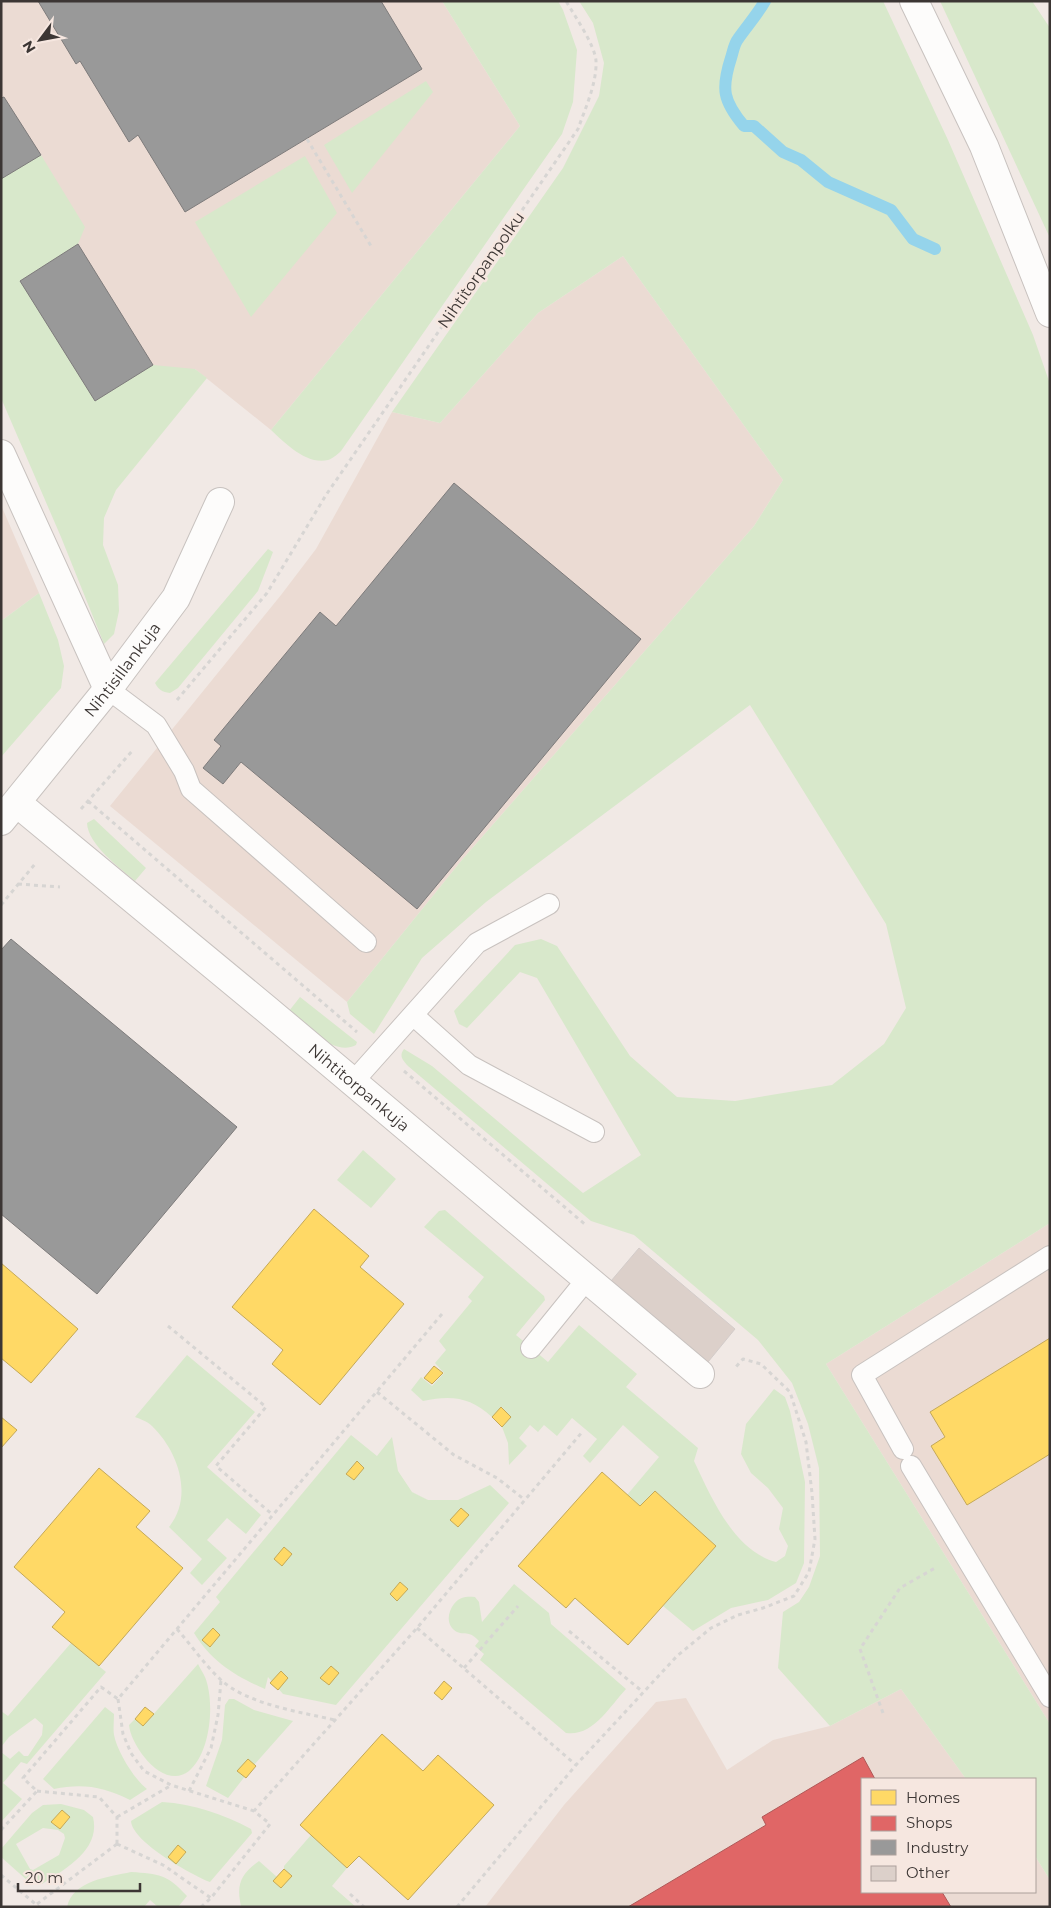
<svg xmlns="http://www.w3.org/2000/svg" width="1051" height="1908" viewBox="0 0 1051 1908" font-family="Montserrat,sans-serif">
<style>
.built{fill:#ebdbd3}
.green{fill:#d8e8cb;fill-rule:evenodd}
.homes{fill:#ffd966;stroke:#c4a857}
.shops{fill:#e06666;stroke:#af5857}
.industry{fill:#999;stroke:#7d7b7b}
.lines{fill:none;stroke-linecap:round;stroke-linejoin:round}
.stream{stroke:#95d4eb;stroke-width:12}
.building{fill:#dcd0ca;stroke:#d3ccca}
.lane-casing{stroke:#c8c2bf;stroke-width:22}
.street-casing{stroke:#c8c2bf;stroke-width:30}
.highway-casing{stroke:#c8c2bf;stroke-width:30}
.path{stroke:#d7d5d3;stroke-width:3;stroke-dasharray:4 4;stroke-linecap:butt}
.lane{stroke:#fdfcfb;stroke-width:20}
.street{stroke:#fdfcfb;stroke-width:28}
.highway{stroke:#fdfcfb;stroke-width:28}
.labels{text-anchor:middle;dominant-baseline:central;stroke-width:5;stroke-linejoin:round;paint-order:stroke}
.street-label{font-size:16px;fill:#3c3634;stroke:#f6e7e0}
</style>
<rect width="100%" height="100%" fill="#f1e9e5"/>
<!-- built -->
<path class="built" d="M 1,1 L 442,1 L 520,126 L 271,430 L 195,369 L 71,515 L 1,343 Z
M 623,256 L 783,480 L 754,526 L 461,861 L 347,1002 L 110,806 L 281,595 L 316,549 L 392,412 L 440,423 L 538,313 Z
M 1,505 L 39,593 L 1,621 Z
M 1050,1223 L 1050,1724 L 826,1364 Z
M 901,1689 L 966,1779 L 862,1779 L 862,1892 L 1035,1892 L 1035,1856 L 1050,1880 L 1050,1907 L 485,1907 L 564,1805 L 656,1702 L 686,1698 L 727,1770 L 773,1740 L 830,1726 Z"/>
<!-- green -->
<path class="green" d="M 442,1 L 558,1 L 563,10 L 577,50 L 573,102 L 562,134 L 341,451 C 338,454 332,459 328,460 C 306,465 285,443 271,430 L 520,126 Z
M 579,1 L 883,1 L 948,140 L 1033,335 L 1050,384 L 1050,1223 L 826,1364 L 1050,1724 L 1050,1880 L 1035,1856 L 1035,1779 L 966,1779 L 901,1689 L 830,1726 L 778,1668 L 783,1612 L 799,1602 L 809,1587 L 820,1556 L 819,1468 L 808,1424 L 792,1383 L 758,1340 L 634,1235 L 591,1221 L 408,1066 C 402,1059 399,1056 404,1049 L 432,1066 L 583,1193 L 641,1155 L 537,978 L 520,972 L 467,1028 L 459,1024 L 454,1011 L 515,945 L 541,939 L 557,946 L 630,1056 L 677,1097 L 735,1101 L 832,1085 L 884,1044 L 906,1008 L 886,924 L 750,705 L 486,902 L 422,958 L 374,1034 L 350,1014 L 347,1002 L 461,861 L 754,526 L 783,480 L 623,256 L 538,313 L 440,423 L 392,412 L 563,168 L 599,96 L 604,63 L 593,23 Z
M 940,1 L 1032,1 L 1050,28 L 1050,238 Z
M 426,81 L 433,92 L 352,193 L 324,145 Z
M 41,155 L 85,227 L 78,244 L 20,281 L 95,401 L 153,365 L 195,369 L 207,378 L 116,490 L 104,518 L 103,545 L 118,585 L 119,611 L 114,634 L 104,644 L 61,537 L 1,398 L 1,179 Z
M 305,156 L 337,213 L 251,317 L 195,222 Z
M 268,549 L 273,552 L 258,591 L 178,688 L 170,693 C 162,692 159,690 155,683 Z
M 39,593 L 58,640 L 64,666 L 61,688 L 1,757 L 1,621 Z
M 94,819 L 146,868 L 135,881 C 120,868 88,845 87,823 Z
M 300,997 L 357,1042 L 356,1045 C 333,1057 305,1025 289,1011 Z
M 363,1150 L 396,1179 L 371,1208 L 337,1180 Z
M 445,1210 L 544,1296 L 545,1300 L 516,1335 L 548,1362 L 579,1325 L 637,1374 L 626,1387 L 698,1448 L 694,1461 C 711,1497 734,1551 776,1562 L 785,1556 L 788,1546 L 779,1529 L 783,1508 L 768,1488 L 751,1473 L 741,1454 L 746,1424 L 774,1389 L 785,1397 L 790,1411 L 805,1482 L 804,1563 L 796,1583 L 768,1600 L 731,1608 L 693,1631 L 663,1606 L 716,1546 L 655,1491 L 640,1506 L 627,1495 L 659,1457 L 623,1425 L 590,1463 L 583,1456 L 597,1439 L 572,1418 L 557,1436 L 544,1425 L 538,1432 L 530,1425 L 519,1438 L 527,1446 L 509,1465 L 508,1443 L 502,1427 L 511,1417 L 502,1407 L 492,1417 C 470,1397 452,1395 423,1401 L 411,1390 L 421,1377 L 432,1386 L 444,1373 L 435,1363 L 446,1350 L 439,1341 L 472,1301 L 468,1297 L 484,1277 L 424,1227 L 439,1211 Z
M 187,1355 L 255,1412 L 207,1467 L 261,1515 L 246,1534 L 227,1518 L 207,1540 L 227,1558 L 202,1585 L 190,1573 L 202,1559 L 169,1527 C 194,1496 178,1451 152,1426 C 147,1421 140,1419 135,1417 Z
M 351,1435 L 377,1456 L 392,1437 L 398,1471 L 412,1492 L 428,1500 L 458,1500 L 490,1485 L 509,1503 L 336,1705 L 283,1694 L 268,1677 L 265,1689 C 235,1676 212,1662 194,1633 L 220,1602 L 216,1597 Z
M 514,1584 L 549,1613 L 551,1624 L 626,1689 C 610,1706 593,1737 566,1733 L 480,1660 L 484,1654 L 475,1646 L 479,1641 C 476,1638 473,1635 469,1634 C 466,1633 461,1634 457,1632 C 446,1626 447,1613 454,1604 C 459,1597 467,1596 475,1597 L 479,1602 L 482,1622 Z
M 71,1643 L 106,1672 L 27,1764 L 21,1762 L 3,1783 L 22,1799 L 1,1822 L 1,1752 L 10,1759 L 19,1751 L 24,1756 L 28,1756 L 42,1735 L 43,1725 L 35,1718 L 9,1737 L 1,1747 L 1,1711 L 8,1716 Z
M 198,1664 C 200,1668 203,1673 205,1677 C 215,1701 211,1753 189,1771 C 164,1791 131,1747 129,1725 L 135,1719 L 143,1726 Z
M 229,1699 L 234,1699 L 254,1710 L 293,1721 L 253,1766 L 228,1798 L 206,1786 L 222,1740 L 225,1705 Z
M 105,1707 L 114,1714 C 114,1721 113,1728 114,1735 C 117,1751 134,1779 147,1789 L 130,1800 C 104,1787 83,1783 54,1789 L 43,1779 Z
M 162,1802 C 194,1804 223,1814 251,1829 L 252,1833 L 210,1882 C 192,1875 132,1842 131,1821 Z
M 61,1804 L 84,1810 L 93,1817 C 101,1850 65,1869 42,1884 L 28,1881 L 1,1857 L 1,1849 L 32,1813 L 43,1805 ZM 43,1828 L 58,1830 L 64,1834 L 65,1838 L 59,1855 L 33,1870 L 30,1869 L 16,1844 Z
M 311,1835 L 347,1868 L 332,1886 L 356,1907 L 241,1906 C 236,1884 241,1874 259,1861 L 277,1877 L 281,1888 L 291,1876 L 284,1869 L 284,1866 Z
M 131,1872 C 159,1874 167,1874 187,1896 L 178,1907 L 158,1907 L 150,1900 L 144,1907 L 67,1907 C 73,1880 109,1877 131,1872 Z"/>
<!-- homes -->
<path class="homes" d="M 314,1209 L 369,1256 L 360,1267 L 404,1304 L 320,1405 L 272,1364 L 283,1350 L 232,1307 Z
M 1,1263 L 78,1329 L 31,1383 L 1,1358 Z
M 1050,1338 L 1050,1454 L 967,1505 L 931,1446 L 945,1437 L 930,1412 Z
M 434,1366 L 443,1373 L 432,1384 L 424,1378 Z
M 501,1407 L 511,1417 L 502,1427 L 492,1417 Z
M 1,1417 L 17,1430 L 1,1448 Z
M 357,1461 L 364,1468 L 354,1480 L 346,1474 Z
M 99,1468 L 150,1511 L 136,1527 L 183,1568 L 99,1666 L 52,1627 L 65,1612 L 14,1567 Z
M 602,1472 L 640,1506 L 655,1491 L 716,1546 L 628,1645 L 575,1598 L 566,1608 L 518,1566 Z
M 461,1508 L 469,1515 L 458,1527 L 450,1520 Z
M 284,1547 L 292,1554 L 282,1566 L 274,1559 Z
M 400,1582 L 408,1589 L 397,1601 L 390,1594 Z
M 213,1628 L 220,1635 L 210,1647 L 202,1640 Z
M 331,1666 L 339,1673 L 329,1685 L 320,1678 Z
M 281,1671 L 288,1678 L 278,1690 L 270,1683 Z
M 444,1681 L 452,1688 L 442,1700 L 434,1693 Z
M 145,1707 L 154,1714 L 143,1726 L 135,1719 Z
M 382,1734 L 423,1771 L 438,1755 L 494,1805 L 408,1900 L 359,1856 L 347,1868 L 300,1825 Z
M 248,1759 L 256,1766 L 246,1778 L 237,1771 Z
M 62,1810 L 70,1817 L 60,1829 L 51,1822 Z
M 178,1845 L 186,1852 L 176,1864 L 168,1857 Z
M 284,1869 L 292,1876 L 281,1888 L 273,1881 Z"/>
<!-- shops -->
<path class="shops" d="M 863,1757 L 875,1779 L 862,1779 L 862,1892 L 942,1892 L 951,1907 L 628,1907 L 766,1825 L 762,1817 Z"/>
<!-- industry -->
<path class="industry" d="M 38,1 L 381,1 L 422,69 L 185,212 L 138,135 L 129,142 L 80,61 L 76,64 Z
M 4,97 L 41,155 L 1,179 L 1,98 Z
M 78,244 L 153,365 L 95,401 L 20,281 Z
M 454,483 L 641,639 L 417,909 L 241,762 L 223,784 L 203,768 L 221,746 L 214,740 L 320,612 L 336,626 Z
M 11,939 L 237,1127 L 97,1294 L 1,1214 L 1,950 Z"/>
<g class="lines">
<!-- stream -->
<path class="stream" d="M 765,1 C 757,15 747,26 738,39 C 734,44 733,52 731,58 C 721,89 723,101 744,126 L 754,126 L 783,152 L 801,160 L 828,182 L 891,210 L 913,239 L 935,249"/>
</g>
<!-- building -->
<path class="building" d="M 639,1248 L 735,1329 L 708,1362 L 611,1281 Z"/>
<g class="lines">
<!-- lane casing -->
<g class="lane-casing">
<path id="lane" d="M 108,689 L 156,725 L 184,771 L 191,789 L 366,942
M 413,1015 L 469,1065 L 594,1132
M 352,1083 L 477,943 L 549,904
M 531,1348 L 587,1279
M 903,1449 L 862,1375 L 1050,1256
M 911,1466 L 1050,1697"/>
</g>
<!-- street casing -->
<g class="street-casing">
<g id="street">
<path d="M 1,454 L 108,689"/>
<path id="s1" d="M 17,803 L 265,1008 L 700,1374"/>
<path id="s2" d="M 1,821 L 108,689 L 176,598 L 220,502"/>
</g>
</g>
<!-- highway casing -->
<g class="highway-casing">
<path id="highway" d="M 914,1 L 984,146 L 1050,313"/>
</g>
<!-- path -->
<path class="path" d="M 307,139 L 371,246
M 177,700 L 267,593 L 326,495 L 578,129 C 585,109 597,83 596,61 C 595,45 574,15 566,1
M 88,801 L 357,1032
M 81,809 L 133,750
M 18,884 L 60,887
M 1,905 L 35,864
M 404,1071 L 587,1226
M 168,1326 L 266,1407 L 216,1466 L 273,1515
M 377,1392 L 454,1455 L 497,1478 L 525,1500
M 417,1628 L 576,1765
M 177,1629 C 191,1645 204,1664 220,1679 C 246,1704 300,1712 335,1720
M 569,1631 L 643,1692
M 464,1668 L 518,1606
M 118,1699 L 123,1734 L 131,1753 L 144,1771 L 171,1785 L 254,1811
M 883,1713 L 860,1649 L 900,1588 L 935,1568
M 37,1791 L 99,1797 L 117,1817 L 117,1844
M 189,1791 L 211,1748 L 218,1715 L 221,1680
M 117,1817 L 170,1786
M 1,1830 L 37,1791 L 23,1778 L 101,1687 L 118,1699 L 442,1314
M 117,1844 L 163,1865 L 211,1898
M 1,1875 L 39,1907
M 350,1894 L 364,1907
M 37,1904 L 117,1844
M 201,1907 L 211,1898 L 270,1824 L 254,1811 L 417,1628 L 583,1431
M 457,1907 L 576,1765 L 677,1656 L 711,1628 L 738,1615 L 763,1608 L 794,1596 L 809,1572 L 815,1539 L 812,1493 L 806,1442 L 790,1392 L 761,1364 L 743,1359 L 735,1368"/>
<!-- lane -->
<use href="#lane" class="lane"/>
<!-- street -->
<use href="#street" class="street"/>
<!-- highway -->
<use href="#highway" class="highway"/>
</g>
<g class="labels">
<!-- street labels -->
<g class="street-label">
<text transform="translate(481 270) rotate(-55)">Nihtitorpanpolku</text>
<text stroke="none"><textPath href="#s2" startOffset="194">Nihtisillankuja</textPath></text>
<text stroke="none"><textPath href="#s1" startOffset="445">Nihtitorpankuja</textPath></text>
</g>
</g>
<!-- border -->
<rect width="1051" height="1908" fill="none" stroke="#3c3634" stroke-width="5"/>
<!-- legend -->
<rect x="861" y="1778" width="175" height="115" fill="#f6e7e0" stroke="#aca09b"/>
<rect x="871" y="1790" width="25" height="15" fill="#ffd966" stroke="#aca09b"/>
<text x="906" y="1803" font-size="15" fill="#3c3634">Homes</text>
<rect x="871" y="1816" width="25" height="15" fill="#e06666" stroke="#aca09b"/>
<text x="906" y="1828" font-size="15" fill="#3c3634">Shops</text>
<rect x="871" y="1840" width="25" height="15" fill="#999999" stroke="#aca09b"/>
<text x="906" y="1853" font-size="15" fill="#3c3634">Industry</text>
<rect x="871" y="1866" width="25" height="15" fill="#dcd0ca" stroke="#aca09b"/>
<text x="906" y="1878" font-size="15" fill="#3c3634">Other</text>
<!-- north arrow -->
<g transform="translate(40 40) rotate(238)" stroke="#f6e7e0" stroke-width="4" paint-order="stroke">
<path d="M0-4L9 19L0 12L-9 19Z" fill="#3c3634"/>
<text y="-8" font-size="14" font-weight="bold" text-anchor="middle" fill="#3c3634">N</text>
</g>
<!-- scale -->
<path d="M18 1883v8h122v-8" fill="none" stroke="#3c3634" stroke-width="2.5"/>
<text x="25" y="1883" font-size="15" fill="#3c3634" stroke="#f6e7e0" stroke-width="4" paint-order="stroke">20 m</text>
</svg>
